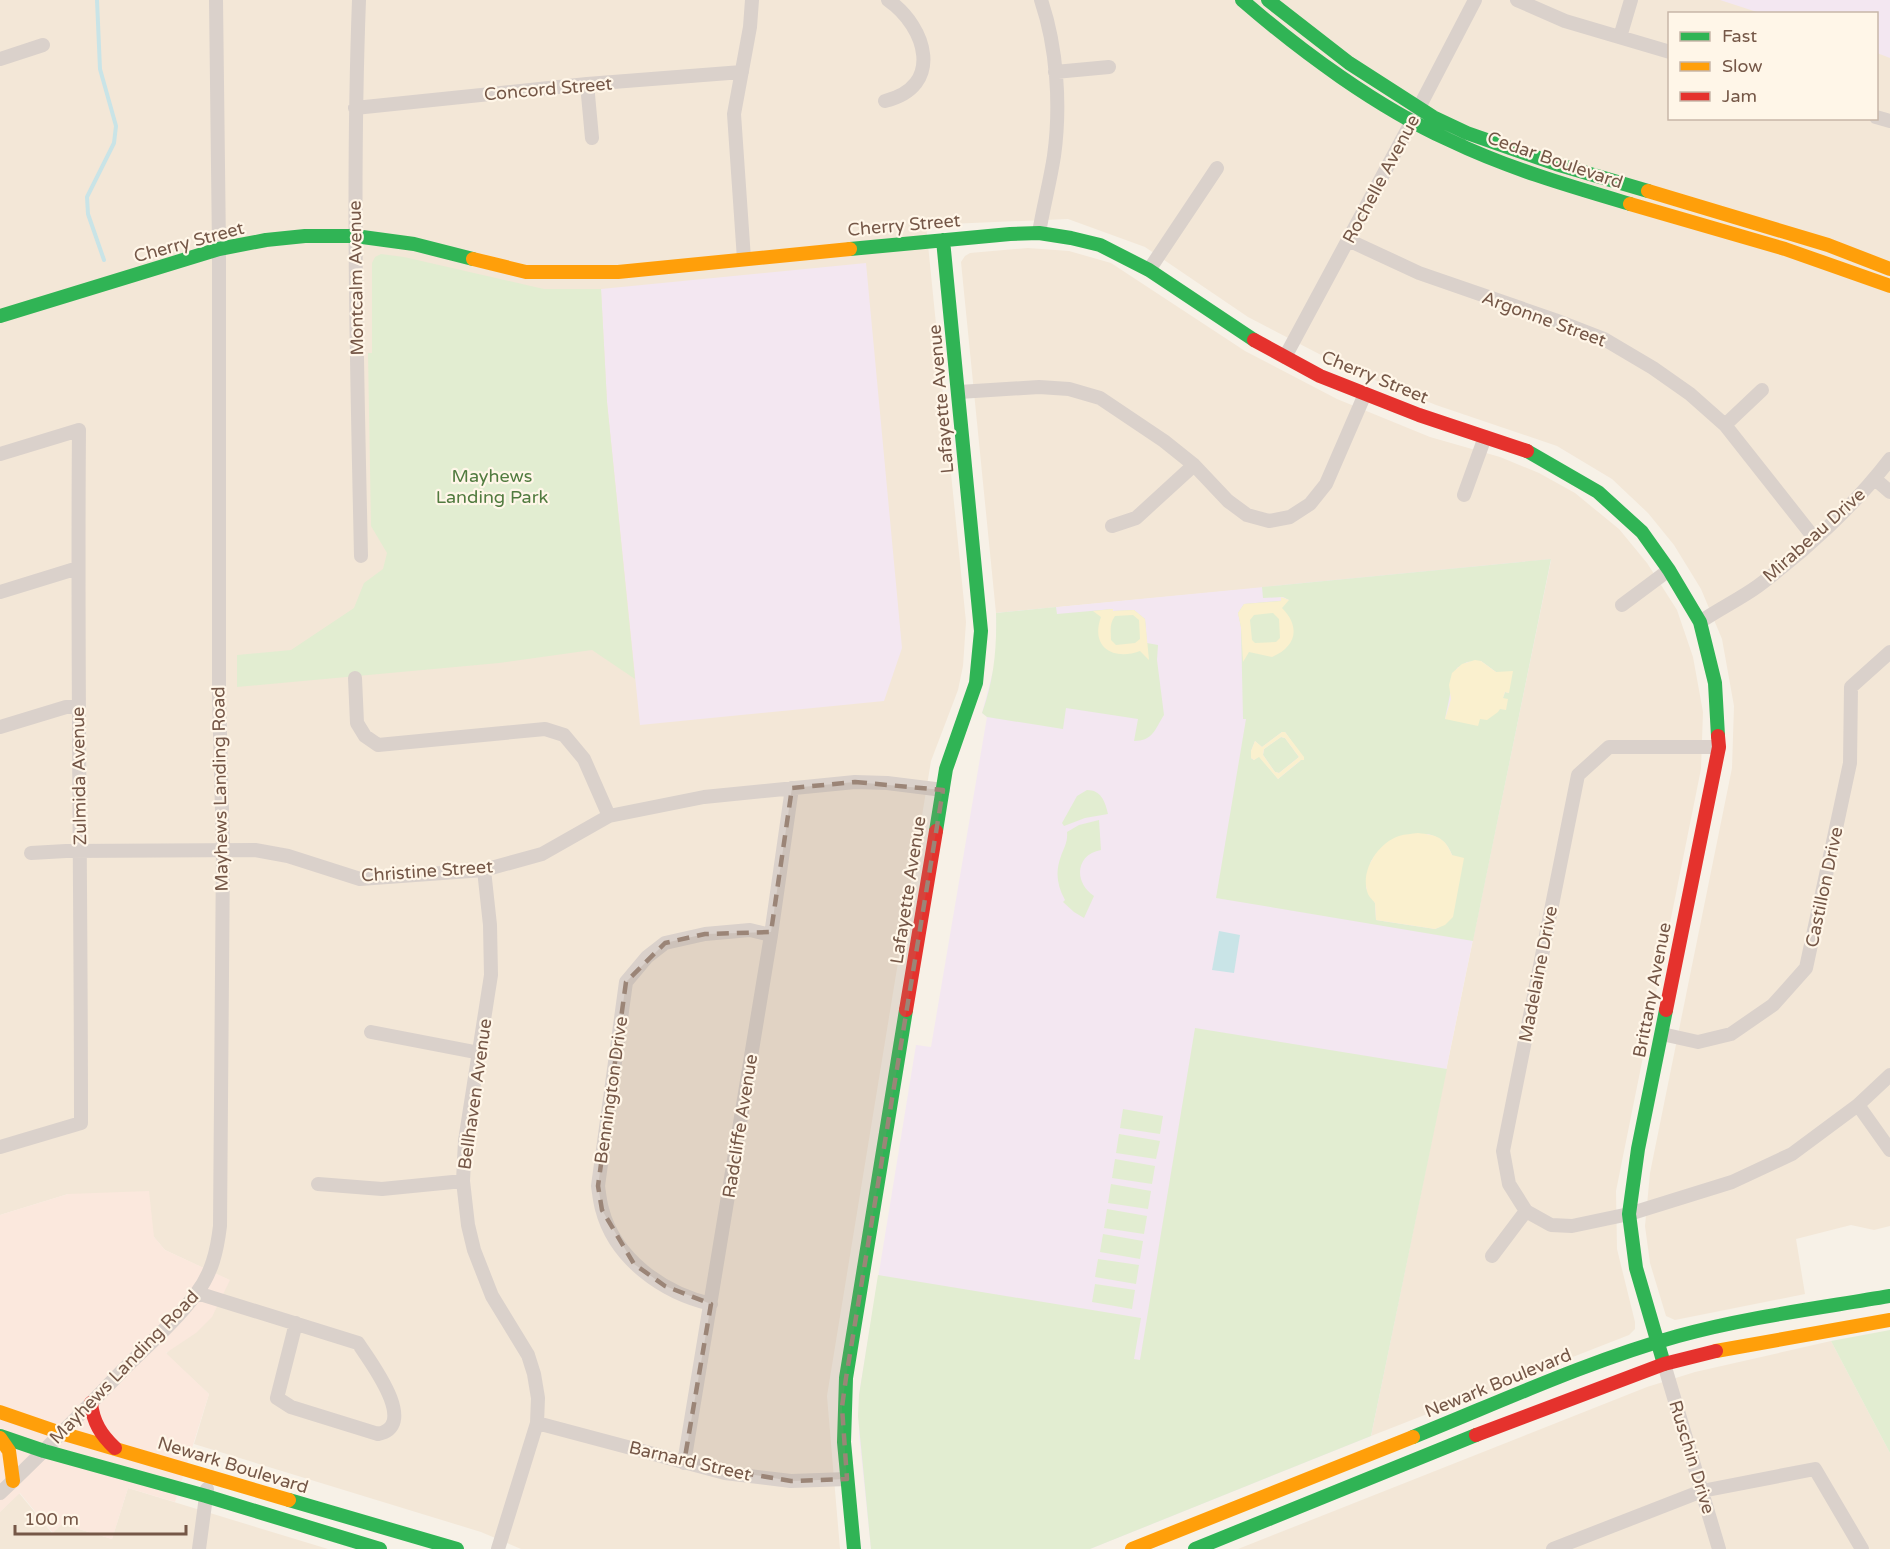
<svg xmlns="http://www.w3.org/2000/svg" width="1890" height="1549" viewBox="0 0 1890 1549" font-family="'Varela Round',sans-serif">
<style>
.residential{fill:#f3e7d7;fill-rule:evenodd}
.commercial{fill:#fbe8dd}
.education{fill:#f3e7f1}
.green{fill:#e2edd1;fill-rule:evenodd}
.sand{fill:#faf0ce;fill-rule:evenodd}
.water{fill:#c9e4e7}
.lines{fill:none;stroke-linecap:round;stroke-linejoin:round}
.stream{stroke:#c9e4e7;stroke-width:4}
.street{stroke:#dad1cb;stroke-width:14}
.fast{stroke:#30b455;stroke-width:14}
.slow{stroke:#ff9f0a;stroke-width:14}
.jam{stroke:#e5322d;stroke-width:14}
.marked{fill:#9b8577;fill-opacity:0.2;stroke:#9b8577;stroke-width:4.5;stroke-dasharray:12 8;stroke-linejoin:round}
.labels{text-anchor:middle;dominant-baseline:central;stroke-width:4.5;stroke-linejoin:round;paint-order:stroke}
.street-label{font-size:18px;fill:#755747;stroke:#fff6e8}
.park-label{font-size:18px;fill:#517b3f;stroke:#fff6e8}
</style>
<rect width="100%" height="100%" fill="#f7f1e7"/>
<!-- residential -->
<path class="residential" d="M 0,0 L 1890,0 L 1890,1226 L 1874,1230 L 1851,1225 L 1796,1239 L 1805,1294 L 1675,1320 L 1666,1316 L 1650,1263 L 1645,1226 L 1650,1173 L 1732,768 L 1734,706 L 1722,639 L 1701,589 L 1674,545 L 1648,513 L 1612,479 L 1557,446 L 1436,405 L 1350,370 L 1248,317 L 1145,247 L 1068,219 L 926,225 L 966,622 L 963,666 L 958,690 L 931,761 L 827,1396 L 840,1549 L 521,1549 L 481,1532 L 194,1444 L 209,1394 L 166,1354 L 229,1280 L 165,1250 L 154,1237 L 68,1194 L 0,1215 ZM 1670,14 L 1876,14 L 1876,118 L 1670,118 Z
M 1028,248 L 1069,251 L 1111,263 L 1245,351 L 1337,399 L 1430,437 L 1500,457 L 1539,473 L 1575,493 L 1619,529 L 1647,563 L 1677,610 L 1693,657 L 1703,712 L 1701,769 L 1616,1191 L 1617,1249 L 1635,1322 L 1635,1329 L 1629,1335 L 1371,1436 L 1551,560 L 996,613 L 961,262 L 965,256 L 970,253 Z
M 1831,1341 L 1890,1453 L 1890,1549 L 1238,1549 L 1647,1387 L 1695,1372 Z
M 128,1488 L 328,1549 L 0,1549 L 0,1512 L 19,1493 L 52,1533 L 62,1524 L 112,1539 Z"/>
<!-- commercial -->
<path class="commercial" d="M 149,1191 L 154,1237 L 165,1250 L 230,1280 L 212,1317 L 196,1333 L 166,1353 L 209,1394 L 175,1502 L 128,1488 L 112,1539 L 62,1524 L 53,1533 L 20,1493 L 0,1512 L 0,1215 L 68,1194 Z"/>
<!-- education -->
<path class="education" d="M 1720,0 L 1890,0 L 1890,58 L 1877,53 L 1876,14 L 1760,13 Z
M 866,263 L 902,648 L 884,701 L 640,725 L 607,402 L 601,289 Z
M 1551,559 L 1371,1436 L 1090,1549 L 871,1549 L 859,1435 L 859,1395 L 916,1045 L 931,1047 L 987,717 L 982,713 L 994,667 L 996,648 L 996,613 Z"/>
<!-- green -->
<path class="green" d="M 381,254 L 404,257 L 544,289 L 601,289 L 607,402 L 635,679 L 592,650 L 499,663 L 237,687 L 237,655 L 291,650 L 354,608 L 364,583 L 383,569 L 387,553 L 371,526 L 368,353 L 372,353 L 372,263 L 375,257 Z
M 1551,559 L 1473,941 L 1216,898 L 1246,719 L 1243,719 L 1241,627 L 1238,613 L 1244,604 L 1289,600 L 1283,597 L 1263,598 L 1262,587 ZM 1481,661 L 1496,672 L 1505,673 L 1509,693 L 1505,692 L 1499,709 L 1480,719 L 1445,719 C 1449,701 1451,686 1457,668 L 1467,662 ZM 1282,732 L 1285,732 L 1302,756 L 1300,761 L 1278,779 L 1259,756 L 1254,760 L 1251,758 L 1251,751 L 1255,741 L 1262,747 ZM 1428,834 C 1441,838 1447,842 1452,855 L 1440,927 L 1435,929 L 1376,920 L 1375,903 L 1366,888 L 1366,880 L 1371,861 L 1377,853 Z
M 1056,607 L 1057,614 L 1113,609 L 1113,611 L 1134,610 L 1145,619 L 1147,643 L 1158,645 L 1157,660 L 1164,715 C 1155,729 1153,741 1134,741 L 1138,719 L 1066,708 L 1063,729 L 987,717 L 982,713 C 994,680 997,648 996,613 Z
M 1281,737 L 1285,738 L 1299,757 L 1279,773 L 1275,772 L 1263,755 L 1264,749 Z
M 1087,790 C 1101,790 1105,801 1108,814 L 1085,818 L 1064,826 L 1062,823 L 1077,796 Z
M 1099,820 L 1101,850 C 1076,854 1073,882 1094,896 L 1084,918 L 1074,912 L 1063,902 L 1065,900 C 1057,886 1055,872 1061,856 C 1064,848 1068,842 1067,832 L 1079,825 Z
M 1195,1028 L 1447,1069 L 1371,1436 L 1090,1549 L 871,1549 L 858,1416 L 859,1395 L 878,1275 L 1141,1318 L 1134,1359 L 1140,1360 Z
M 1123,1109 L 1163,1116 L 1160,1134 L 1120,1128 Z
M 1119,1134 L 1160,1141 L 1156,1159 L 1116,1153 Z
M 1115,1159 L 1155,1166 L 1152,1184 L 1112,1178 Z
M 1111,1184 L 1151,1191 L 1148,1209 L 1108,1203 Z
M 1107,1209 L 1147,1216 L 1144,1234 L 1104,1228 Z
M 1103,1234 L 1143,1241 L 1140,1259 L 1100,1252 Z
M 1098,1259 L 1139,1265 L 1136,1284 L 1095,1277 Z
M 1095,1284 L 1135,1290 L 1132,1309 L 1092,1302 Z
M 1890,1330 L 1890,1453 L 1831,1341 Z"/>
<!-- sand -->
<path class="sand" d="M 1281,597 L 1289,600 L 1282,608 C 1301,627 1296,647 1272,657 L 1249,652 L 1243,662 L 1241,627 L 1238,613 L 1244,604 L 1281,601 ZM 1273,613 L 1279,619 L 1280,638 L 1276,642 L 1255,643 L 1252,640 L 1250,620 L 1254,615 Z
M 1113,609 L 1113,611 L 1134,610 L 1145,619 L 1149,660 L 1140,651 C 1113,661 1090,647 1101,617 L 1093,611 ZM 1133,615 L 1139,620 L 1140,639 L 1135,643 L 1116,645 L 1111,640 C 1111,631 1109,624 1115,616 Z
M 1475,660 L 1481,661 L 1496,672 L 1513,671 L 1509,693 L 1505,692 L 1503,698 L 1508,699 L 1506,710 L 1500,709 L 1498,712 L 1487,720 L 1480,719 L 1478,726 L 1445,719 L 1451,699 L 1449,685 L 1452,673 L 1462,664 Z
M 1282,732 L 1285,732 L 1304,757 L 1304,760 L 1301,760 L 1278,779 L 1259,757 L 1254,760 L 1251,758 L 1251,751 L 1255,741 L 1262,747 ZM 1281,737 L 1285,738 L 1299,757 L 1279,773 L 1275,772 L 1263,755 L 1264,749 Z
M 1418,833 C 1436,835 1445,837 1452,855 L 1464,858 L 1453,917 L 1445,925 L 1435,929 L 1376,920 L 1375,903 C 1372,899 1368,896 1367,891 C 1361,870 1378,843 1399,836 C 1405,834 1412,834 1418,833 Z"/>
<!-- water -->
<path class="water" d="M 1219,931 L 1240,935 L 1234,973 L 1212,970 Z"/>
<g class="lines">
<!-- stream -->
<path class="stream" d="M 97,0 L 100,69 L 116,126 L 114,143 L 87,197 L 88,214 L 104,260"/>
<!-- street -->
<path class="street" d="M 359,0 C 352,185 357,371 361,556
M 1517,0 L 1565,21 L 1670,52
M 1620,37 L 1631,0
M 0,59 L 43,45
M 1055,72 L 1109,67
M 587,84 L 592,138
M 885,101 C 944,87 927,27 888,0
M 355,108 L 587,84 L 742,72
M 1876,117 L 1890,121
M 1039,233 C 1043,208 1050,182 1054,156 C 1061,106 1057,47 1041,0
M 1348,240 L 1419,273 L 1555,320 L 1604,339 L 1653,368 L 1690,394 L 1725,425 L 1815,539
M 744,259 L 734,114 L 750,27 L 752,0
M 1149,270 L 1217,168
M 1285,357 L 1412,121 L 1475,0
M 959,392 L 1039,387 L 1069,389 L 1100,398 L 1164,441 L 1194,465 L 1228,501 L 1247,515 L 1269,521 L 1290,517 L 1310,504 L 1326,484 L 1365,394
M 1725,425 L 1762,390
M 0,454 L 79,430 C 77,661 81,892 81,1123 L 0,1147
M 1875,479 L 1890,492
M 1464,495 L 1485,437
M 1112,526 L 1136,518 L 1194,465
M 0,592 L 78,568
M 1622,605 L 1669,570
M 1700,622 C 1719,609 1740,599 1758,586 C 1805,551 1855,505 1890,459
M 355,678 L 357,723 L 365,736 L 378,745 L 545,729 L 564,735 L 584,759 L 609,816
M 0,727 L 66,707 L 78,707
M 1719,747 L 1609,747 L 1578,775 L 1503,1151 L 1509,1184 L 1526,1211 L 1551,1225 L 1572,1226 L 1629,1214 L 1732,1182 L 1792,1154 L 1858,1105 L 1890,1075
M 31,853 L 66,851 L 255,850 L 288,856 L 360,879 L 484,870 L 542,854 L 609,816 L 704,797 L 855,782 L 887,783 L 943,790
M 484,870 L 490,925 L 491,975 L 465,1141 L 463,1181 L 468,1225 L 474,1250 L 492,1296 L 528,1355 L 534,1374 L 538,1398 L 537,1423 L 498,1549
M 371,1032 L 480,1053
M 1662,1034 L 1698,1042 L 1731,1034 L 1773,1005 L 1806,968 L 1850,763 L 1851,687 L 1890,652
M 1858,1105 L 1890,1150
M 318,1184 L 382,1189 L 463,1181
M 1492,1256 L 1526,1211
M 197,1293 L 358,1343 C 369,1360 420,1426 378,1434 L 291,1407 L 277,1398 L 296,1323
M 711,1304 C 663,1293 615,1259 602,1209 C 600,1202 599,1193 598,1186 L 626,982 L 647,957 L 665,943 L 705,934 L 750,930 L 771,935
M 1664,1364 L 1719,1549
M 537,1423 L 725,1473 L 791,1481 L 847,1479
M 684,1463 L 771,935 L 792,788
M 0,1493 C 43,1453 83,1411 123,1370 C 148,1345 175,1322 196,1294 C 212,1273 217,1251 220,1226 L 223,849 L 219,695 L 219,249 L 216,0
M 199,1549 L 207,1489
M 1553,1549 L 1702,1491 L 1815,1469 L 1862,1549"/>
<!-- fast -->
<path class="fast" d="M 1242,0 C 1302,52 1377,107 1449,140 C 1507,168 1569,186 1630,204
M 1268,0 L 1349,63 L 1433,117 L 1467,133 L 1556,164 L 1648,191
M 850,249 L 1010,234 L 1039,233 L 1071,238 L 1100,245 L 1149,270 L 1254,340
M 0,316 L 219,249 L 266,240 L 305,236 L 355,236 L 414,244 L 473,259
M 1527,451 L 1598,492 L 1642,532 L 1669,570 L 1700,622 L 1715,683 L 1718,736
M 936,831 L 946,769 L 976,683 L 981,631 L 943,240
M 1664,1364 L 1636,1268 L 1629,1214 L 1638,1149 L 1666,1010
M 0,1436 L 44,1451 L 206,1496 L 380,1549
M 1413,1437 C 1500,1402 1588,1361 1678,1336 C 1747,1317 1820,1308 1890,1296
M 289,1500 L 457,1549
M 854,1549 L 844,1442 L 846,1378 L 906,1010
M 1195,1549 L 1476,1435"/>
<!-- slow -->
<path class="slow" d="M 1648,191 L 1828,245 L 1890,269
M 1630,204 L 1785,249 L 1890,286
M 473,259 L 526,272 L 618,272 L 850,249
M 1716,1351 L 1890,1320
M 0,1412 L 61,1433 L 289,1500
M 0,1438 L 9,1451 L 13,1481
M 1132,1549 L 1413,1437"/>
<!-- jam -->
<path class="jam" d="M 1254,340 L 1320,376 L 1419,415 L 1527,451
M 906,1010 L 936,831
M 1666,1010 L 1719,747 L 1718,736
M 91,1403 C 93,1422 101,1435 115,1448
M 1476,1435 L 1664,1364 L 1716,1351"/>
</g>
<!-- marked area -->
<path class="marked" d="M 855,782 L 943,790 L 846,1378 L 842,1407 L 847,1479 L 791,1481 L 684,1463 L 711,1304 L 665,1286 L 634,1264 L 602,1210 L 598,1186 L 626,982 L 665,943 L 705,934 L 771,932 L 792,788 Z"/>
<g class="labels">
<!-- street labels -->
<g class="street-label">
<text transform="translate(548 89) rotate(-5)">Concord Street</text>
<text transform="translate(1555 160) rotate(19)">Cedar Boulevard</text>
<text transform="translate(1381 179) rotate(-62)">Rochelle Avenue</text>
<text transform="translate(904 225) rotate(-5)">Cherry Street</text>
<text transform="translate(189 242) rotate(-15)">Cherry Street</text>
<text transform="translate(356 278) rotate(-91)">Montcalm Avenue</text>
<text transform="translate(1544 319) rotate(20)">Argonne Street</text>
<text transform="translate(1375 377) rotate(22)">Cherry Street</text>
<text transform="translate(941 399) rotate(-95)">Lafayette Avenue</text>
<text transform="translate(1814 535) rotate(-42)">Mirabeau Drive</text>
<text transform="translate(79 776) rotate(-91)">Zulmida Avenue</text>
<text transform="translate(220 789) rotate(-91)">Mayhews Landing Road</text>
<text transform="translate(427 871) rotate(-4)">Christine Street</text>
<text transform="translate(1824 887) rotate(-78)">Castillon Drive</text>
<text transform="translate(908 890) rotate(-81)">Lafayette Avenue</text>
<text transform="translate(1538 974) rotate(-79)">Madelaine Drive</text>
<text transform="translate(1652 990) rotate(-79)">Brittany Avenue</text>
<text transform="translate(611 1090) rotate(-82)">Bennington Drive</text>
<text transform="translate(475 1094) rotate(-82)">Bellhaven Avenue</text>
<text transform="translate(740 1126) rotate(-81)">Radcliffe Avenue</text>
<text transform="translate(124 1367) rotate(-46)">Mayhews Landing Road</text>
<text transform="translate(1498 1383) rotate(-22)">Newark Boulevard</text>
<text transform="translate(1692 1457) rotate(73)">Ruschin Drive</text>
<text transform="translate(690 1461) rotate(13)">Barnard Street</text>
<text transform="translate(233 1465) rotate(17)">Newark Boulevard</text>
</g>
<!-- park labels -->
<g class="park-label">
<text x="492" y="476">Mayhews<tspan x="492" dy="21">Landing Park</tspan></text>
</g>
</g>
<!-- legend -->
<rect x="1668" y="12" width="210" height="108" fill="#fff6e8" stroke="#c8b6a8" stroke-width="1.5"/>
<rect x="1680" y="32" width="30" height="9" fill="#30b455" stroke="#c8b6a8" stroke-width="1.5"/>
<text x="1722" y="42" font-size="18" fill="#755747">Fast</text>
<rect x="1680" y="62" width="30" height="9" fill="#ff9f0a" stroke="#c8b6a8" stroke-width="1.5"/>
<text x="1722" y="72" font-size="18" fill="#755747">Slow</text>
<rect x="1680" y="92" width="30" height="9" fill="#e5322d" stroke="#c8b6a8" stroke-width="1.5"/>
<text x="1722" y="102" font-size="18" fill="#755747">Jam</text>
<!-- scale -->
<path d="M15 1525v9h171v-9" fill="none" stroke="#755747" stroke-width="3"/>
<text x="24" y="1525" font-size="18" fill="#755747" stroke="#fff6e8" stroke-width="4.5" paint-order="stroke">100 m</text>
</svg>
